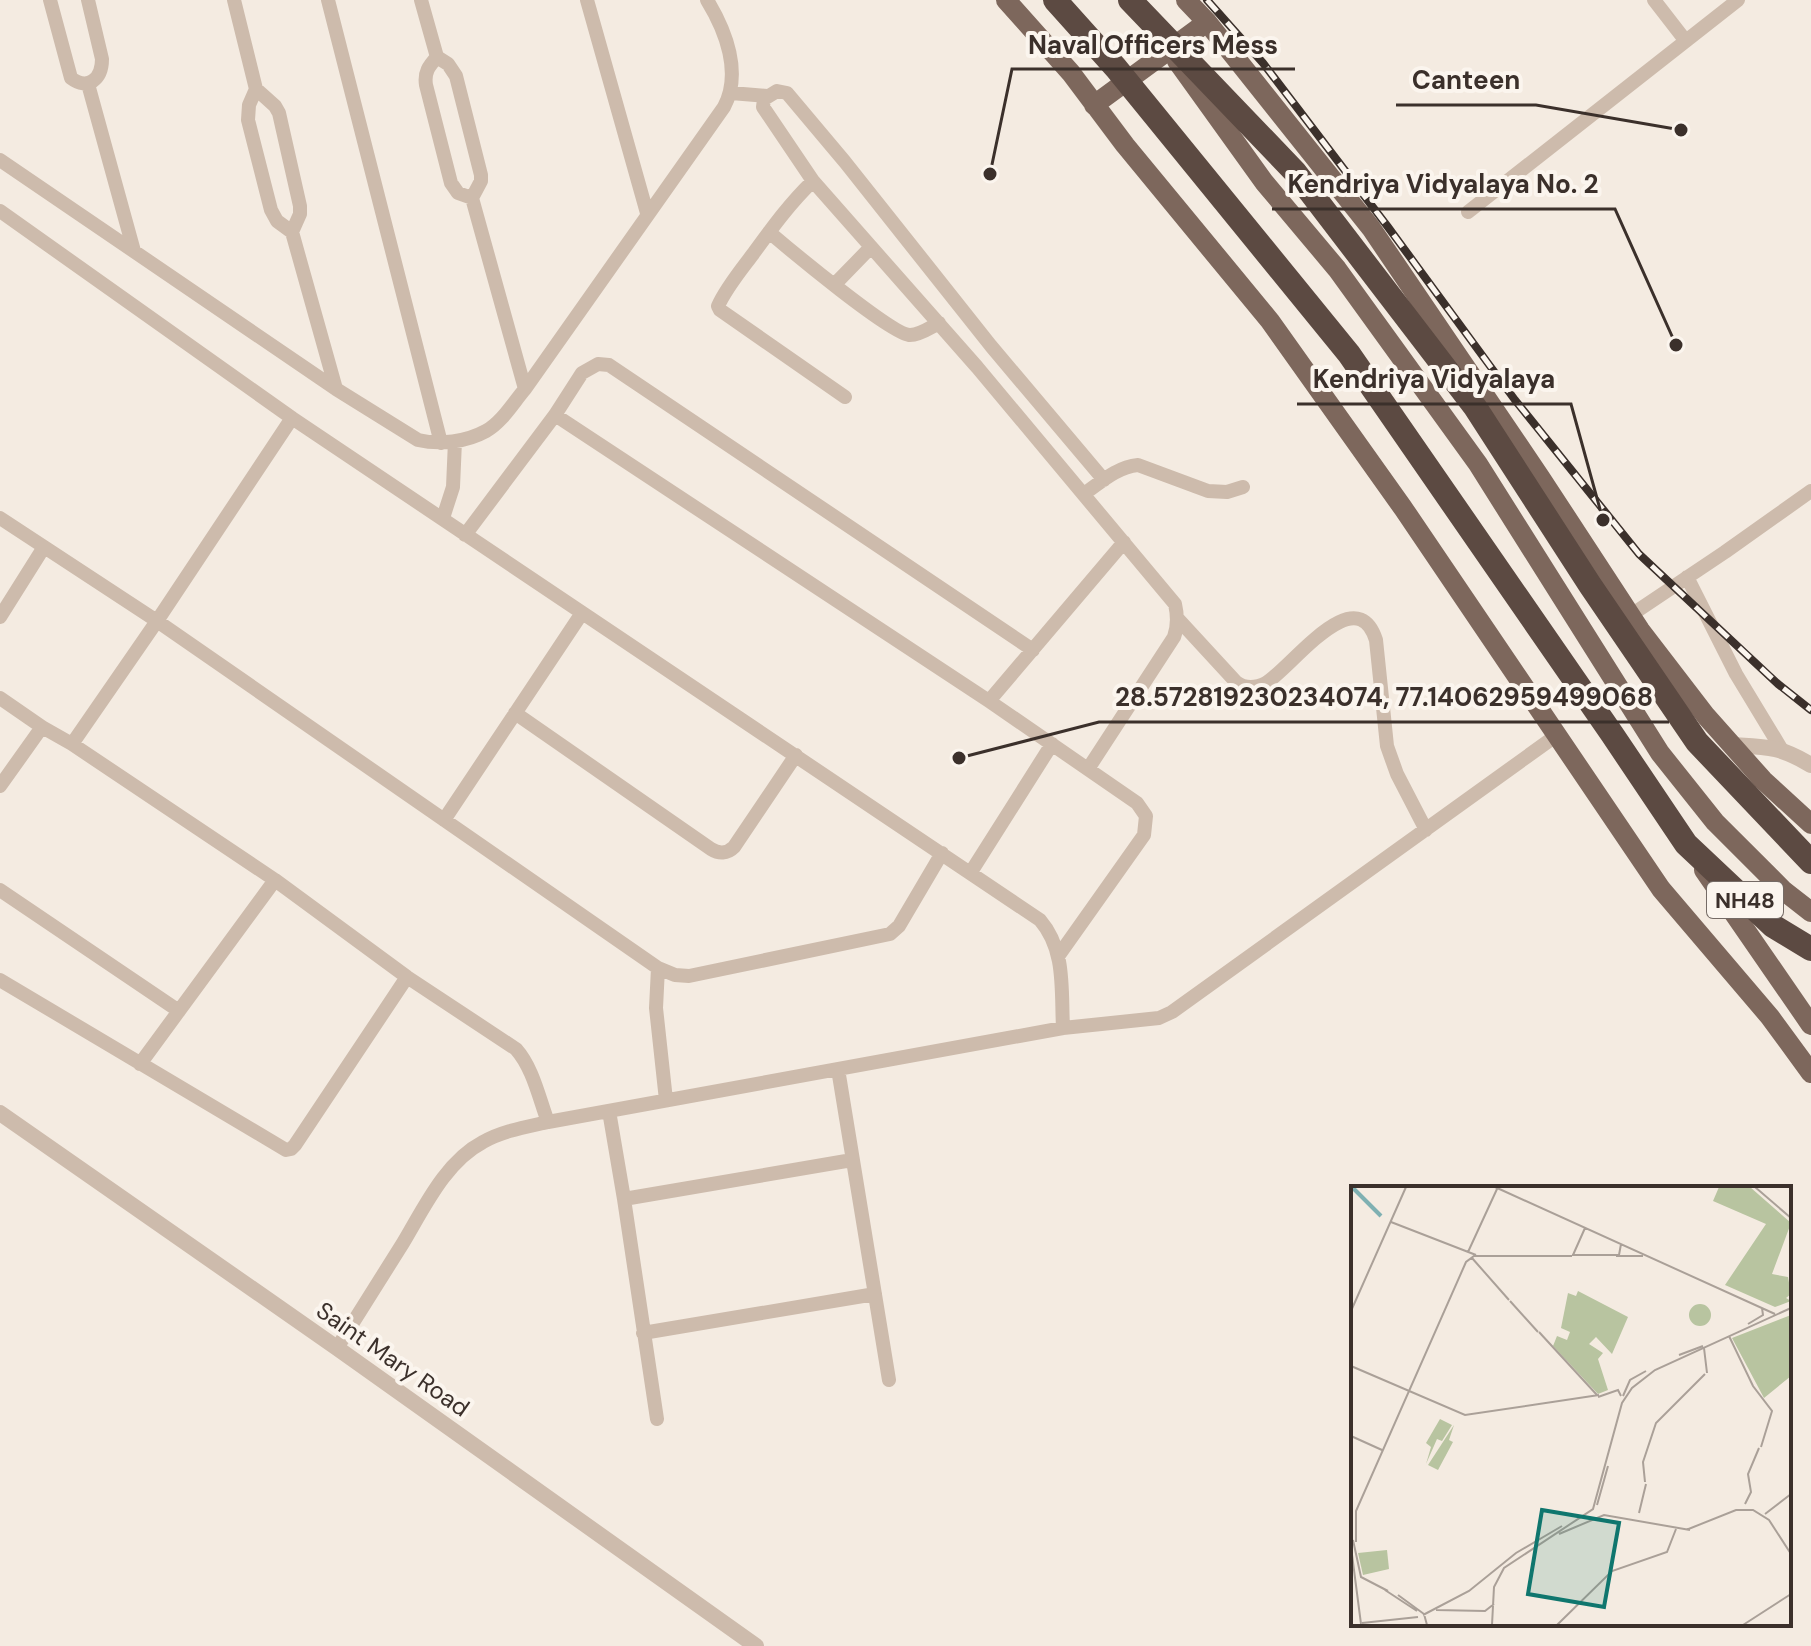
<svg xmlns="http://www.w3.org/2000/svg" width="1811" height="1646" viewBox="0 0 1811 1646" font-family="'DM Sans',sans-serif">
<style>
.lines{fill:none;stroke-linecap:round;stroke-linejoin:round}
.minor{stroke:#cdbbac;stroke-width:14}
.tertiary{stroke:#cdbbac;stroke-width:16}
.primary{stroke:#7d675c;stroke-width:20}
.motorway{stroke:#5c4a42;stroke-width:24}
.rail-casing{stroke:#3b302b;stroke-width:8}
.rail{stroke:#fbf5ee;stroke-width:5;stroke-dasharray:15;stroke-linecap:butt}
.labels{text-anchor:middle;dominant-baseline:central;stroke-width:8;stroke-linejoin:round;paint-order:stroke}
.shield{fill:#fbf5ee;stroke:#756b66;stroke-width:2}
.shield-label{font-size:22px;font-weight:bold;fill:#3b302b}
.street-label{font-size:24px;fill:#3b302b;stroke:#fbf5ee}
.inset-river{fill:none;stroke:#7fb0b2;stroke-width:4}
.inset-road{fill:none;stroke:#aaa098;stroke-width:2}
.view{fill:#0f766e;fill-opacity:0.15;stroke:#0f766e;stroke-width:4}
.inset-edge{fill:none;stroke:#3b302b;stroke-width:4}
.leader{fill:none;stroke:#3b302b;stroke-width:3}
.callout-dot{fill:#3b302b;stroke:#fbf5ee;stroke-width:3}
.callout-label{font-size:26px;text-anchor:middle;font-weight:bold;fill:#3b302b;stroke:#fbf5ee;stroke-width:8;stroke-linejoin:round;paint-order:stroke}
</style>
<rect width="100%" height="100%" fill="#f4ebe1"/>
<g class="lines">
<!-- minor -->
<path class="minor" d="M 50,0 L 71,78 C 88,91 102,79 102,59 L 88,0
M 234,0 L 256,89 L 249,105 L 248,120 L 271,210 L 277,221 L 292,232 L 336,389
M 328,0 L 441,443
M 421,0 L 437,57 L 448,64 L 456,76 L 481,175 L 481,181 L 472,198 L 525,389
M 587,0 L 647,213
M 1654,0 L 1685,40
M 437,57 C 429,66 424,72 426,85 L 451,183 L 458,193 L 472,198
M 88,84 L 134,251
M 256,89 L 275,106 L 279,113 L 300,206 L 300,214 L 292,232
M 731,93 L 767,96
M 0,160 L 336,389 L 418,440 C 440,445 466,442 486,431 C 502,422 513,403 525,389 L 724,107 C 742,73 726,31 707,0
M 813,181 C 790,203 772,228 753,254 C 741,270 726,288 718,306 L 720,310 L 845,397
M 0,211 L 292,418 L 1040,920 C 1066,950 1061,990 1063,1028
M 1468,212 L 1738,0
M 769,232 C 789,249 892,335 910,335 C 920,335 931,327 939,323
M 835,284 L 871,247
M 555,415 L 989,701 L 1137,803 L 1146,816 L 1144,835 L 1059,955
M 1084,494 C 1101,482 1117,467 1138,465 L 1208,491 L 1227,492 L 1243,487
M 0,518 L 157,621 L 658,968 L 675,975 L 689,976 L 890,934 L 899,926 L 942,853
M 443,518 L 453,487 L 455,441
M 465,535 L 555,415 L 582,373 L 598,364 L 609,365 L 1033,650
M 1687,577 L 1736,674 L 1782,750
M 1631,615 L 1725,552 L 1811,491
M 0,617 L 44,547
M 1178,619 L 1236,682 C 1245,689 1256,688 1266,683 C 1292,667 1356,578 1376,640 L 1387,746 L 1397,774 L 1426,830
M 0,698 L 42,727 L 72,744 L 275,880 L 407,977 L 516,1049 C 533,1068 539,1098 548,1122
M 989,701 L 1124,542
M 515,713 L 711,849 C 719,854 727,854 734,847 L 796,755
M 72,744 L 157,621 L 292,418
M 1088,769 L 1174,637 C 1178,626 1178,617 1175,604 L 977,367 L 813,181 L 763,107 L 764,99 L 777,91 L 787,93 L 845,162 L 991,346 L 1104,480
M 0,786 L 42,727
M 444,820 L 582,613
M 971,872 L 1052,744
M 0,890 L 179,1011
M 658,968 L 656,1008 L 666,1100
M 0,980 L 286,1150 L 291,1149 L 295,1145 L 407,977
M 140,1064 L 275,880
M 838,1069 L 889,1380
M 609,1111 L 624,1199 L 657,1419
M 624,1199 L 852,1160
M 643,1333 L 875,1294
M 337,1348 C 359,1313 381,1278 403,1243 C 424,1208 445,1162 483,1142 C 502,1131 526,1127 548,1122 L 1063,1028 L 1159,1018 L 1172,1012 L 1557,735"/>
<!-- tertiary -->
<path class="tertiary" d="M 1732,745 C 1768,747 1779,746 1811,765
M 0,1113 L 337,1348 L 756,1646"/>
<!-- primary -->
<path class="primary" d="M 1006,0 L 1071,73 L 1125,145 L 1270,321 L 1403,508 L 1661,889 L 1770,1017 L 1811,1073
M 1186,0 L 1207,22 L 1371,228 L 1540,477 L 1640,630 L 1706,716 L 1763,780 L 1811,824
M 1177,61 L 1264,182 L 1337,269 L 1478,464 L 1660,753 L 1715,822 L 1784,891 L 1811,912
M 1094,105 L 1207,22
M 1704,870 L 1811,1025"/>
<!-- motorway -->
<path class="motorway" d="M 1055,0 L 1116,68 L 1349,354 L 1612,734 L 1686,844 L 1773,926 L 1811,949
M 1130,0 L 1295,172 L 1475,407 L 1590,585 L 1697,742 L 1811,862"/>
<!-- rail casing -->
<g class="rail-casing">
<path id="rail" d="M 1207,0 L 1263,63 L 1388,227 L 1515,400 L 1639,554 L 1778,684 L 1811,710"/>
</g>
<!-- rail -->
<use href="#rail" class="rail"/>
</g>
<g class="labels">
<!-- shield labels -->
<rect class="shield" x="1707" y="882" width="76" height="36" rx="6"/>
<g class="shield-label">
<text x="1745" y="900">NH48</text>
</g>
<!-- street labels -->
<g class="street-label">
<text transform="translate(393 1359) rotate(35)">Saint Mary Road</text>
</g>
</g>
<!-- overview -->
<g transform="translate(1351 1186)">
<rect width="440" height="440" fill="#f4ebe1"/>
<path d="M 368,1 L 399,1 L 440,37 L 421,88 L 437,91 L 440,108 L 435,112 L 440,115 L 424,121 L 374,99 L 415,38 L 362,15 ZM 89,233 L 101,239 L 91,255 L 86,253 L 75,278 L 80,261 L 75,257 ZM 103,239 L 98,254 L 102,256 L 87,284 L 77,279 Z" fill="#b8c4a0"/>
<path d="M 227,105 L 277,131 L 261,168 L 245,151 L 238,158 L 252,167 L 247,173 L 257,204 L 247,208 L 202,160 L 206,150 L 216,154 L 219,146 L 210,142 L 217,107 L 225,110 Z" fill="#b8c4a0"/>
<path d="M338 129a11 11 0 1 1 22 0a11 11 0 1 1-22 0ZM 440,129 L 440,190 L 413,212 L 381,152 Z" fill="#b8c4a0"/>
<path d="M 36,364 L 38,383 L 12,389 L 7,367 Z" fill="#b8c4a0"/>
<path class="inset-river" d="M 1,1 L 30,30"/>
<path class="inset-road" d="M 144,1 L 424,128M 404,1 L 440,32M 40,36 L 125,69M 117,66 L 146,3M 221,69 L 268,69 L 270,58M 222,69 L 234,42M 265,70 L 292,70M 121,72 L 158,114M 159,115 L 187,146M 0,125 L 55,1M 397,138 L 412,129 L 411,122M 188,146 L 246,209M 378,150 L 402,200 L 421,225 L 410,261M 353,162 L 356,187M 328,169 L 352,160M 0,180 L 114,229 L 248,209M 272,210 L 279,194 L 295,185M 247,211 L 267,204 L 270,210M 0,250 L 31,264M 294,296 L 292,276 L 305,237 L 354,188M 394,318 L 400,306 L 397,288 L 408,262M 246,319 L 257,280M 288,327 L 295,298M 414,328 L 440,308M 335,344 L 385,324 L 402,324 L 418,334 L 440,368M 208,348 L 253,329 L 339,344M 2,354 L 10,391 L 37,405M 5,356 L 5,325 L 115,76 L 123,70 L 221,70M 0,361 L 10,438M 34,404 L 66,425M 47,409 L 73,428 L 76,439M 85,424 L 134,425 L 143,418M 72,429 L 118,405 L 165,367 L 211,340M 11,437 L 67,431M 141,439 L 143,401 L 153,382 L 242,323 L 271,217 L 281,202 L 304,184 L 440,122M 206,439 L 261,385 L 316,366 L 325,343M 392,439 L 440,408"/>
<path class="view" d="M 191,324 L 268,337 L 253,421 L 177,408 Z"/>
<rect width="440" height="440" class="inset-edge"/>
</g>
<!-- callouts -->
<path class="leader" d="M990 174L1012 69H1295M1681 130L1536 105H1396M1676 345L1615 209H1272M1603 520L1571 404H1297M959 758L1099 722H1669"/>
<g class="callout-dot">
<circle cx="990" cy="174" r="8"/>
<circle cx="1681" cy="130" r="8"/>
<circle cx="1676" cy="345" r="8"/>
<circle cx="1603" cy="520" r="8"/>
<circle cx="959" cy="758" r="8"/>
</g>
<g class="callout-label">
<text x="1153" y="54">Naval Officers Mess</text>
<text x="1466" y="89">Canteen</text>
<text x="1443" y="193">Kendriya Vidyalaya No. 2</text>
<text x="1434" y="388">Kendriya Vidyalaya</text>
<text x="1384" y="706">28.572819230234074, 77.14062959499068</text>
</g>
</svg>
